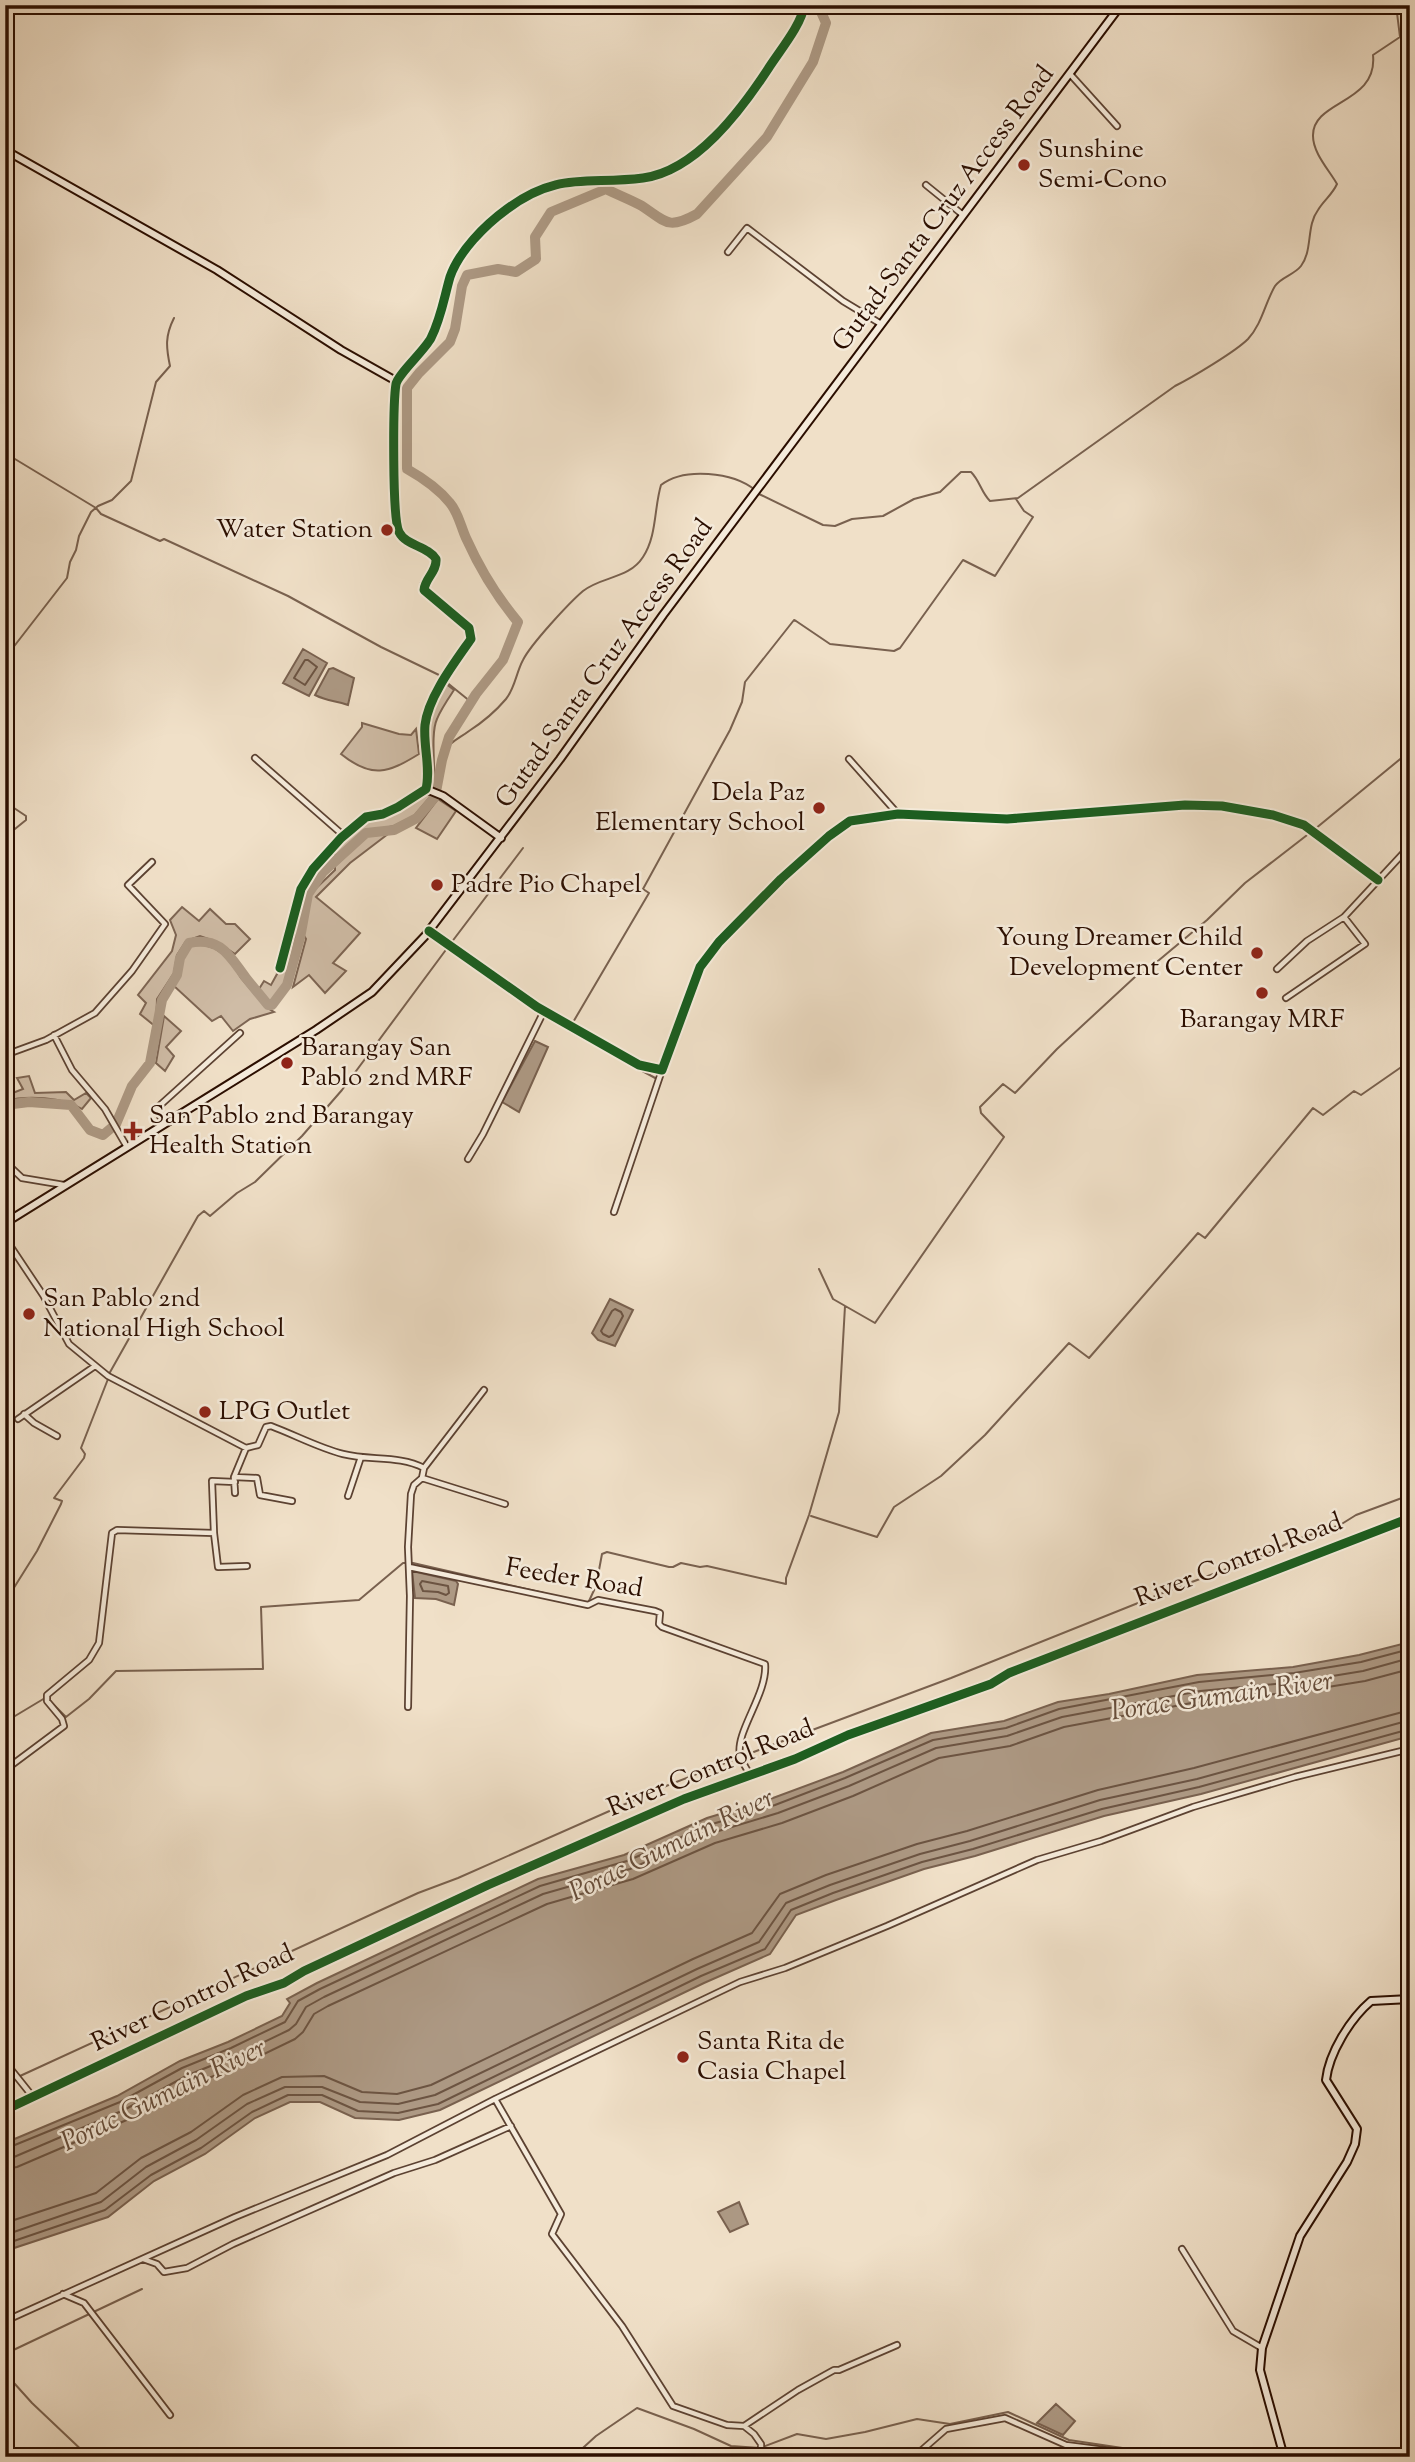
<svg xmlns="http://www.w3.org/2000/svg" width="1415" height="2462" viewBox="0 0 1415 2462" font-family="'Sorts Mill Goudy',serif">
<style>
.green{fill:#cfbca6;stroke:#7d6553;stroke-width:2}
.water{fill:#ad9984;stroke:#79614f;stroke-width:2}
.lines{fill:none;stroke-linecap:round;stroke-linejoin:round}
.shore{stroke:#6c5442;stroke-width:2}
.stream{stroke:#79614f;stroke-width:2}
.river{stroke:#ad9984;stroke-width:10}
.street-casing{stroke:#5c4232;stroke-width:8}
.secondary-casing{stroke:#2b0e00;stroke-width:10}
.street{stroke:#f5ebdb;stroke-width:4.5}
.secondary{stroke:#f5ebdb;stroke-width:6}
.cycleway-casing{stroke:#f5ebdb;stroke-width:13}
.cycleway{stroke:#1b5e20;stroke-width:9}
.poi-dot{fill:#8f2418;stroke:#f5ebdb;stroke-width:2.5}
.labels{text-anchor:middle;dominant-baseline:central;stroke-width:5;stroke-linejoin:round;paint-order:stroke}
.poi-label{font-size:26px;fill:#2b0e00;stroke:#f5ebdb;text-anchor:start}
.street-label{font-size:26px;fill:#2b0e00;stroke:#f5ebdb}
.water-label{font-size:28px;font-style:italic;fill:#664d3b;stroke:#f5ebdb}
</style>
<rect width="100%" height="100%" fill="#f0e0c8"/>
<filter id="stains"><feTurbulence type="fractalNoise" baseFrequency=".00286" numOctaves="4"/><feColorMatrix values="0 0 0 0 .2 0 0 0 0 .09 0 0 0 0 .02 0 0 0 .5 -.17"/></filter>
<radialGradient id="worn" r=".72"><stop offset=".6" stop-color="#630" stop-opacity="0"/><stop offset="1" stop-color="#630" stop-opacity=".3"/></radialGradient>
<!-- green -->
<path class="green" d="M 441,680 L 454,690 C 448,699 441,709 437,719 C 430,734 436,771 434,791 L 426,788 L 420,729 L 421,720 Z
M 362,723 L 399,734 L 411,735 L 416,729 L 419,754 C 388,773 372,779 341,754 L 362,727 Z
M 422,792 L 431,796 L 414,816 L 394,826 L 364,832 L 337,857 L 329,848 L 365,818 L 383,815 Z
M 438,799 L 456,811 L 437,839 L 416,828 Z
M 388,834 L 350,863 L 316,897 L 360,933 L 333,963 L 346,971 L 325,993 L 309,975 L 293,987 L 306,939 L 303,934 L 311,893 L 335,870 L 335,866 L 367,836 Z
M 302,883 L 305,887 L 302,893 L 302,904 L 286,983 L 271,1001 L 268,1002 L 259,989 L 264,981 L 271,985 L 277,974 L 276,968 Z
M 182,907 L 199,921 L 210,909 L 226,924 L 235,924 L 250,939 L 235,954 L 217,942 L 200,936 L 186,941 L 177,955 L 174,973 L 157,999 L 156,1027 L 140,1014 L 146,1003 L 138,995 L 172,951 L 176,935 L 170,920 Z
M 201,944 L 214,948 L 229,958 L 241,978 L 266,1007 L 274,1012 L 250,1019 L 233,1031 L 221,1016 L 212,1021 L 174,986 L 183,958 L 190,946 Z
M 164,1016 L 181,1031 L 166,1047 L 174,1056 L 165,1071 L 156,1063 Z
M 29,1076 L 35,1093 L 66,1092 L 74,1100 L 86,1093 L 91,1098 L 82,1109 C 63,1097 27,1095 5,1101 L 5,1096 L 23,1089 L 17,1078 Z"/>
<!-- water -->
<path class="water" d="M 303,649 L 327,663 L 309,696 L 283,683 Z
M 333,668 L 354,678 L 348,705 C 335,700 329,702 315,695 L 329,669 Z
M 535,1041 L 548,1047 L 519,1112 L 502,1102 Z
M 610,1299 L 633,1310 L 615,1346 L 598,1340 L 592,1333 Z
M 412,1571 L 456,1581 L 458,1584 L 454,1605 L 436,1599 L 415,1598 Z
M 1410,1642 L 1410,1736 L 1201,1794 L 1104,1816 L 975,1856 L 924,1869 L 836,1900 L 796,1915 L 770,1954 L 704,1983 L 440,2110 L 399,2120 L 355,2118 L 320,2102 L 290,2102 L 255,2118 L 205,2154 L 154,2181 L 108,2217 L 5,2251 L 5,2143 L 117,2096 L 180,2061 L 228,2042 L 282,2016 L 290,2003 L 287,1999 L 317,1983 L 538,1879 L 624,1855 L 707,1818 L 773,1798 L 843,1772 L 931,1733 L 1004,1721 L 1058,1702 L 1109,1694 L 1197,1675 L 1293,1667 L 1359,1655 Z
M 739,2202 L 748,2224 L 730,2232 L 718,2212 Z
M 1056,2404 L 1075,2421 L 1063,2435 L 1037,2423 Z"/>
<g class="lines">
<!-- shore -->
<path class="shore" d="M 305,660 L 308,660 L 317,667 L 305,685 L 294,678 Z
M 615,1309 L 621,1312 L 623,1316 L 613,1335 L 609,1337 L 603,1334 L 601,1331 L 612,1311 Z
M 422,1581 L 448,1586 L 449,1593 L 446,1595 L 438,1592 L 423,1591 L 420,1584 Z
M 5,2149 L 120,2102 L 182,2068 L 231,2048 L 285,2022 L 298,2001 L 320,1989 L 540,1886 L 627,1861 L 709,1825 L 775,1805 L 845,1778 L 933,1740 L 1006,1728 L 1059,1709 L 1199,1682 L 1294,1673 L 1361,1662 L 1410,1649
M 5,2158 L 14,2157 L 124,2110 L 186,2076 L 235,2056 L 289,2030 L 296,2024 L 306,2007 L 324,1997 L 543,1894 L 630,1869 L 712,1833 L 778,1813 L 849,1786 L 936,1748 L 1007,1736 L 1062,1717 L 1200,1691 L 1296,1682 L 1363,1671 L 1410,1658
M 5,2169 L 17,2167 L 129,2119 L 191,2085 L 239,2066 L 295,2039 L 303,2032 L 314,2014 L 328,2006 L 547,1904 L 633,1879 L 715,1843 L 782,1823 L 853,1796 L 939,1758 L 1010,1746 L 1064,1727 L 1202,1701 L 1297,1692 L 1365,1681 L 1410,1669
M 5,2223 L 96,2193 L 141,2158 L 191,2132 L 243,2095 L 282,2077 L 324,2076 L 362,2092 L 397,2094 L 431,2085 L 693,1959 L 752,1933 L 780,1894 L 826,1875 L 917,1844 L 967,1831 L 1098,1790 L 1194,1768 L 1410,1710
M 5,2235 L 101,2202 L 146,2167 L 196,2140 L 247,2104 L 285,2087 L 322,2087 L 360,2102 L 398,2104 L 435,2095 L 697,1969 L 759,1942 L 786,1903 L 830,1885 L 920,1854 L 970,1841 L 1100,1800 L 1197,1779 L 1410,1720
M 5,2244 L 105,2210 L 151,2175 L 201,2148 L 252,2112 L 288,2095 L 322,2095 L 358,2111 L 398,2113 L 438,2104 L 701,1976 L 765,1949 L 791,1910 L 833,1893 L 922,1862 L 973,1849 L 1102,1809 L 1199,1787 L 1410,1729"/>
<!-- stream -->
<path class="stream" d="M 332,11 L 340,5
M 5,453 L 96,508 L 101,514 L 160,541 L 164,539 L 288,596 L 381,647 L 439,675
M 759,494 L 823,525 L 835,526 L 852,519 L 883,516 L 914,499 L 940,492 L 961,472 L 971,472 C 980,481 981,492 990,501 L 1018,498 L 1175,386 C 1191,378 1235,352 1248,339 C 1262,324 1265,303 1275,286 C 1281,277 1294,275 1301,266 C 1313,250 1306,226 1318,210 C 1324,200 1332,195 1337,184 C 1329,170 1313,153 1313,136 C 1312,100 1378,104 1373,55 L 1400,37 L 1397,13 L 1392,5
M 5,658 L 67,578 L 70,562 L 76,550 L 79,536 L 91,512 L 98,506 L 112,500 L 131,481 L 156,382 L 170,366 C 166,347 165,336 174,318
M 445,681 L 471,702
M 444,751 C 451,741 460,738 469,731 C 483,722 495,712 506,699 C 515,688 516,673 523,660 C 531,644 569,603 583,591 C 602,576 629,579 643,557 C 657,536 654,508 661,485 C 684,467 733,472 755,490
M 5,802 L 26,816 L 26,820 L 5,837
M 1315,829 L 1410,751
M 451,943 L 504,981
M 451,943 L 523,848
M 572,1024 L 649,893 L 643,889 L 730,730 L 742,702 L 745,682 L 794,620 L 796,621 L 830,644 L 894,651 L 900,648 L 963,560 L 995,576 L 1033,517 L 1024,511 L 1016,499
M 569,1031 L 657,1079
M 819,1269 L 833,1299 L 875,1323 L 1004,1137 L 981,1113 L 980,1107 L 1003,1084 L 1015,1093 L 1057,1049 L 1136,976 L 1140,976 L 1207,920 L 1245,883 L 1311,832
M 109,1374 L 198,1216 L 204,1211 L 210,1216 L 237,1193 L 255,1182 L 302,1136 L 342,1090 L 448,947
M 811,1516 L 877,1537 L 894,1507 L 941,1476 L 985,1435 L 1069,1343 L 1089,1358 L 1198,1233 L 1205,1238 L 1313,1108 L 1323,1115 L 1354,1091 L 1361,1095 L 1410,1061
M 589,1601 L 596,1586 L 602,1554 L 607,1552 L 669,1567 L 673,1567 L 681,1563 L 700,1567 L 707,1566 L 786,1584 L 786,1578 L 809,1515 L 839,1412 L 845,1306
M 5,1602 L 37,1551 L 61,1504 L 62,1501 L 54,1498 L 84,1458 L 85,1454 L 81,1448 L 108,1379
M 50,1701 L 66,1717 L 89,1699 L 116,1671 L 263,1669 L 261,1607 L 359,1600 L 403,1563 L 413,1563 L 544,1593
M 5,1722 L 45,1698
M 743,1756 L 951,1678 L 1173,1589 L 1267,1554 L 1292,1541 L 1340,1525 L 1356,1515 L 1410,1495
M 20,2076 L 418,1893 L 458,1878 L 666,1786 L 738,1758
M 5,2083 L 15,2079
M 5,2354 L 142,2289
M 5,2373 L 32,2403 L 89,2457
M 573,2457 L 596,2436 L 637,2408 L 694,2429 L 731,2446 L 760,2448 L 797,2434 L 826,2439 L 865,2432 L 917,2419 L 950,2424 L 1008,2412 L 1069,2440 L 1129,2449 L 1144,2457"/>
<!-- river -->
<path class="river" d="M 5,1105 L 29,1102 L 71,1105 L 90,1130 L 103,1135 L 116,1124 L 132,1086 L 150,1063 L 162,1000 L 177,975 L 180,958 L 189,943 C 221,936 230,957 246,978 C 253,987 261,996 268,1005 L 272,1005 L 287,985 L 300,938 L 308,894 L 323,872 L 366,833 L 394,830 L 417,818 L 435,797 L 442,760 L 449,737 L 476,694 L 503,660 L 518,622 C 497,597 479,567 466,538 C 461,527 458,512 450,503 C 438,488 423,478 407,469 L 407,388 L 419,373 L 450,342 L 455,329 L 462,286 L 467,275 L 498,269 L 516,272 L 536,259 L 535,237 L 551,212 L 606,189 C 618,195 631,200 642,206 C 666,222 668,230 697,214 L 767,137 L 813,62 L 826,23 L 818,5"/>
<!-- street casing -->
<g class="street-casing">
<path id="street" d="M 1070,74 L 1117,126
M 926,185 L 963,215
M 728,252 L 747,228 L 843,301 L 881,324
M 1407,757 L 1410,761
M 255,758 L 343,835
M 849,759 L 898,814
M 429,931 L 537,1007 L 639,1065 L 662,1070 L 700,967 L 719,942 L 781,879 L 829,836 L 850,821 L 898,814 L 1007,819 L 1185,805 L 1222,806 L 1273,815 L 1304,825 L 1378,880
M 280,968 L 301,889 L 313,869 L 341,838 L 366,817 L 383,814 L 398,807 L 426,789
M 1277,969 L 1307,941 L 1344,917 L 1410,846
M 1286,998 L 1365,944 L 1344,917
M 54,1035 L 72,1070 L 105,1109 L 127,1147
M 5,1055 L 46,1040 L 95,1013 L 132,971 L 165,924 L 128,885 L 152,862
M 163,1124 L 157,1108 L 240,1033
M 468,1159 L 483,1134 L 544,1011
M 5,1162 L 22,1178 L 64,1185
M 614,1212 L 662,1070
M 5,1238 L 43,1295 L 69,1344 L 108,1376 L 246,1448 L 258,1445 L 266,1427 L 271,1426 C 295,1435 319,1448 343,1454 C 370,1461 399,1455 424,1468
M 24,1414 L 34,1423 L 57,1436
M 18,1419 L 95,1366
M 234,1477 L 257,1478 L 260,1495 L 292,1501
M 422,1478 L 505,1504
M 235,1493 L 234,1477 L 246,1448
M 348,1496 L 361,1457
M 214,1533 L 218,1567 L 247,1566
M 409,1567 L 588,1605 L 598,1600 L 655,1611 L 660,1613 L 659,1624 L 662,1627 L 765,1664 C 768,1693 735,1732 740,1755 C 741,1761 747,1769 750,1775
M 408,1707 L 410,1596 L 408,1547 L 411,1494 L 414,1485 L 422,1478 L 424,1468 L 484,1390
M 5,1770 L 64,1726 L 62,1719 L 47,1701 L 47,1695 L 89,1660 L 99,1643 L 112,1533 L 117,1530 L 214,1533 L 212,1481 L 235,1482
M 5,2062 L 33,2097
M 495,2099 L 561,2214 L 552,2234 L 622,2326 L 673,2406 L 727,2425 L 744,2426 L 754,2434 L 761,2444 L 761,2457
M 5,2110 L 246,1996 L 284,1983 L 304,1971 L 488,1885 L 684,1799 L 795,1759 L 848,1735 L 991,1684 L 1009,1673 L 1410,1518
M 1182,2249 L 1233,2331 L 1262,2348
M 143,2259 L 157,2264 L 164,2272 L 187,2268 L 233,2244 L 394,2173 L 435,2160 L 511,2126
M 63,2294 L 84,2303 L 170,2415
M 5,2321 L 235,2217 L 387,2155 L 495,2099 L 740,1982 L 785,1968 L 887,1926 L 1037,1860 L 1101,1841 L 1193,1807 L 1295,1777 L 1410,1749
M 744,2426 L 798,2390 L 834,2370 L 839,2370 L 897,2345
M 914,2457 L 946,2429 L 1005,2418 L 1066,2445 L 1128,2453 L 1137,2457"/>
</g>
<!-- secondary casing -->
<g class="secondary-casing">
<path id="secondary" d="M 5,150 L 217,270 L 341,350 L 396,381
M 501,838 L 443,796 L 426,789 C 431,768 423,746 425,725 C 428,697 455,662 471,639 L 469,628 L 425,592 L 424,585 L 435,569 L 436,559 C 428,546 406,546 399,532 C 392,518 393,402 396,384 C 398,374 425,350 431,338 C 441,318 444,298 450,277 C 459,251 485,225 507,209 C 558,171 588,185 643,178 C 696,171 741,110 768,69 C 778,53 803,23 804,5
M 5,1223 L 316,1030 L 372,992 L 425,936 L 560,759 L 663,615 L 1121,5
M 1284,2457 L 1260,2370 L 1262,2348 L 1300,2236 L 1347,2162 L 1355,2144 L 1357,2129 L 1326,2080 C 1329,2053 1350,2019 1371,2001 L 1410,1999"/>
</g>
<!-- street -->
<use href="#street" class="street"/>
<!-- secondary -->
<use href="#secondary" class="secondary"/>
<!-- cycleway casing -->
<g class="cycleway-casing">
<path id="cycleway" d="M 429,931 L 537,1007 L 639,1065 L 662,1070 L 700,967 L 719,942 L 781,879 L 829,836 L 850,821 L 898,814 L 1007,819 L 1185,805 L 1222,806 L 1273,815 L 1304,825 L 1378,880
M 280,968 L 301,889 L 313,869 L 341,838 L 366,817 L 383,814 L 398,807 L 426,789 C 431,768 423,746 425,725 C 428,697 455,662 471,639 L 469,628 L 424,590 C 425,578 437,572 436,559 C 428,546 406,546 399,532 C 392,518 393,402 396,384 C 398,374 425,350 431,338 C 441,318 444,298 450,277 C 459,251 485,225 507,209 C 558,171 588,185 643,178 C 696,171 741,110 768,69 C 778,53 803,23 804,5
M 5,2110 L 246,1996 L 284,1983 L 304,1971 L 488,1885 L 684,1799 L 795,1759 L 848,1735 L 991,1684 L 1009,1673 L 1410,1518"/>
</g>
<!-- cycleway -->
<use href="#cycleway" class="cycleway"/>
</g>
<!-- markers -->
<g class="poi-dot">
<circle cx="1024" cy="165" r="7"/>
<circle cx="387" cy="530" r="7"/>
<circle cx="819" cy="808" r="7"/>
<circle cx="437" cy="885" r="7"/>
<circle cx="1257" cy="953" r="7"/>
<circle cx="1262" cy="993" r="7"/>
<circle cx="287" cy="1063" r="7"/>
<path d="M129.5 1120.5h7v7h7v7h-7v7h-7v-7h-7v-7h7z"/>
<circle cx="29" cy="1314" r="7"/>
<circle cx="205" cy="1412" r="7"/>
<circle cx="683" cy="2057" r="7"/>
</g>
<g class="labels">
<!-- poi labels -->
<g class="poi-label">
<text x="1038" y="150">Sunshine<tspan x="1038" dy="30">Semi-Cono</tspan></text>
<text x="373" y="530" text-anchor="end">Water Station</text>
<text x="805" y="793" text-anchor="end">Dela Paz<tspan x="805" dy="30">Elementary School</tspan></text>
<text x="451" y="885">Padre Pio Chapel</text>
<text x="1243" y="938" text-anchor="end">Young Dreamer Child<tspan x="1243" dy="30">Development Center</tspan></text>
<text x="1262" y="1020" text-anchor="middle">Barangay MRF</text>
<text x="301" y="1048">Barangay San<tspan x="301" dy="30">Pablo 2nd MRF</tspan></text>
<text x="149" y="1116">San Pablo 2nd Barangay<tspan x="149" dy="30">Health Station</tspan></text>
<text x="43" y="1299">San Pablo 2nd<tspan x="43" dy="30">National High School</tspan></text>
<text x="219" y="1412">LPG Outlet</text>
<text x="697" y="2042">Santa Rita de<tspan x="697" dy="30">Casia Chapel</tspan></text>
</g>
<!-- street labels -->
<g class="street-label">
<text transform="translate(944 209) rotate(-53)">Gutad-Santa Cruz Access Road</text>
<text transform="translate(605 664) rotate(-54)">Gutad-Santa Cruz Access Road</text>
<text transform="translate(1239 1561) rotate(-21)">River Control Road</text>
<text transform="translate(574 1579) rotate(9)">Feeder Road</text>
<text transform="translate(711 1769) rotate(-22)">River Control Road</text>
<text transform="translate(193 1999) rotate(-25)">River Control Road</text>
</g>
<!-- water labels -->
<g class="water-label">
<text transform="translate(1222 1697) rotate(-8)">Porac Gumain River</text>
<text transform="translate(672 1846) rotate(-26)">Porac Gumain River</text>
<text transform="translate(164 2096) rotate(-26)">Porac Gumain River</text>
</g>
</g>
<!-- margin -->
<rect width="1415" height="2462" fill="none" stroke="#f0e0c8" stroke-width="28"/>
<rect x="7" y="7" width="1401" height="2448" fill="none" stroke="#2b0e00" stroke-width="3.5"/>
<rect x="14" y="14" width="1387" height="2434" fill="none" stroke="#2b0e00" stroke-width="2"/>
<rect width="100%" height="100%" filter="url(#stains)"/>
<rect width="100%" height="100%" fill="url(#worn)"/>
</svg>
